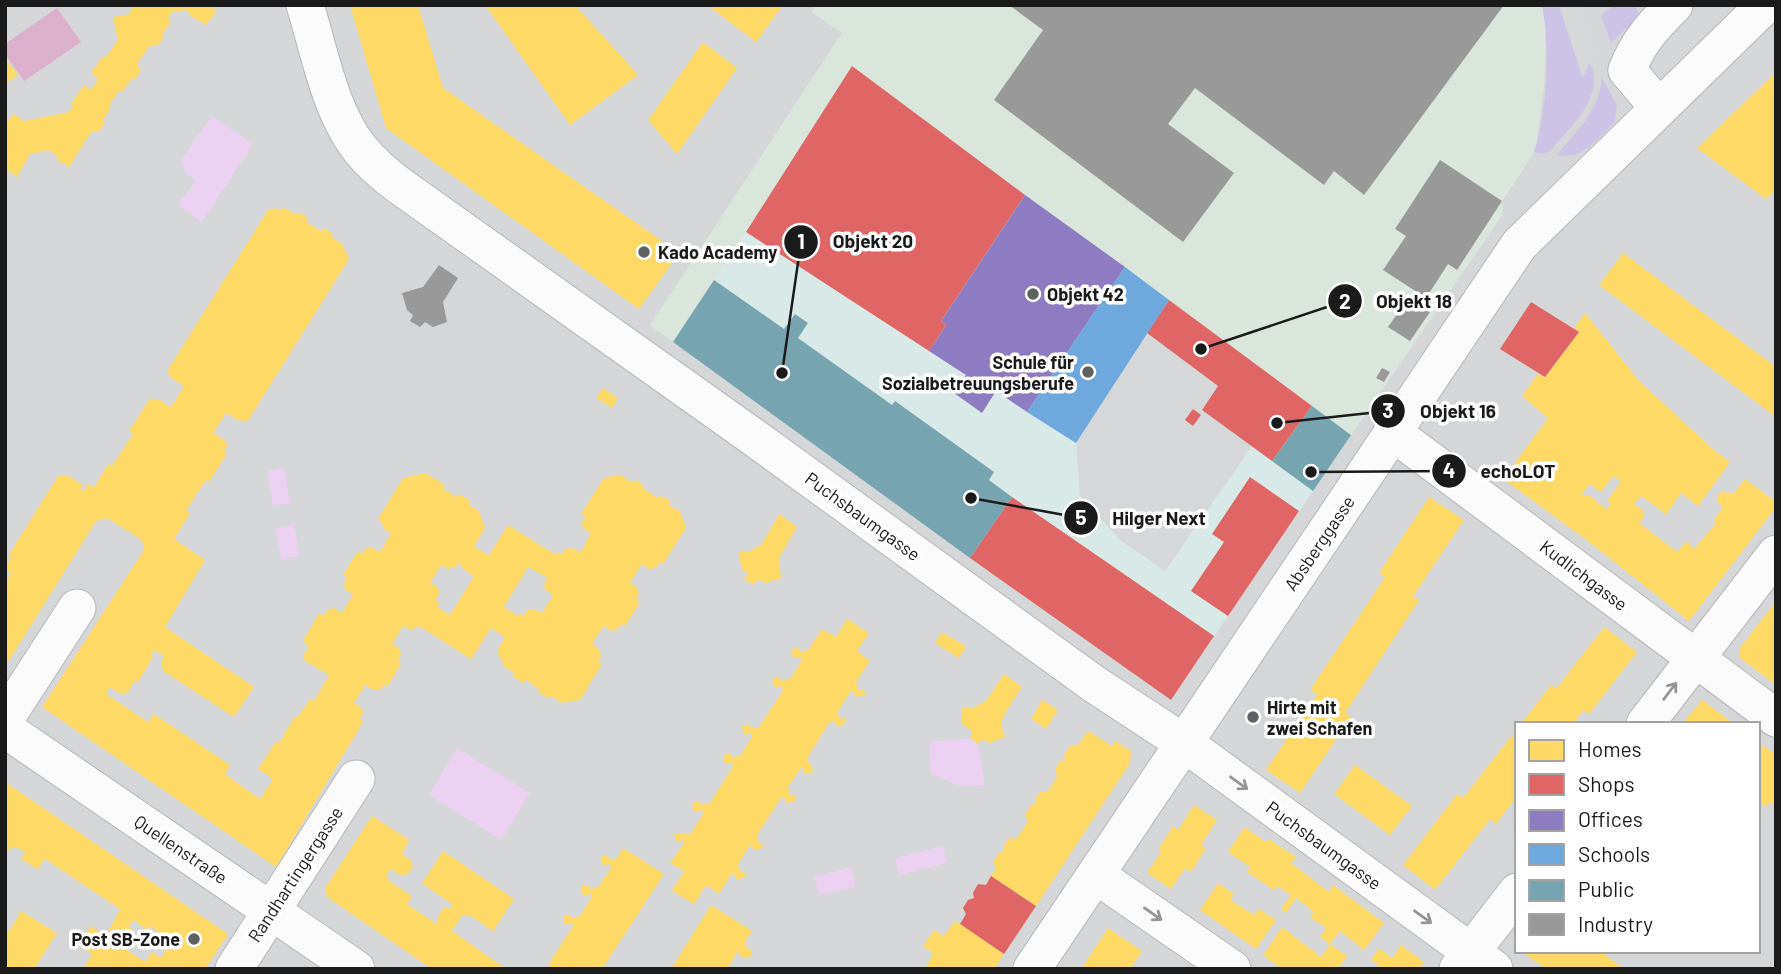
<svg xmlns="http://www.w3.org/2000/svg" width="1781" height="974" viewBox="0 0 1781 974" font-family="Barlow,sans-serif">
<style>
.residential{fill:#d4d6d7;fill-rule:evenodd}
.commercial{fill:#d9e9e7}
.industrial{fill:#dae5dc}
.grass{fill:#cdc4e5}
.park{fill:#e9d1ef}
.pitch{fill:#dbb0cb}
.parking{fill:#d6d7d8}
.homes{fill:#ffd966;fill-rule:evenodd}
.shops{fill:#e06666}
.offices{fill:#8e7cc3}
.schools{fill:#6fa8dc}
.public{fill:#76a5af}
.industry{fill:#999}
.lines{fill:none;stroke-linecap:round;stroke-linejoin:round}
.minor-casing{stroke:#b6b7b8;stroke-width:39}
.minor{stroke:#fbfbfc;stroke-width:37}
.oneway{stroke:#969696}
.poi-dot{fill:#606162;stroke:#fff;stroke-width:2.5}
.labels{text-anchor:middle;dominant-baseline:central;stroke-width:7;stroke-linejoin:round;paint-order:stroke}
.poi-label{font-size:18px;font-weight:bold;fill:#1a1a1a;stroke:#fff;text-anchor:start}
.street-label{font-size:18px;fill:#1a1a1a;stroke:#fff}
.leader{fill:none;stroke:#1a1a1a;stroke-width:2.5}
.callout-dot{fill:#1a1a1a;stroke:#fff;stroke-width:2.5}
.mark-label{font-size:21px;text-anchor:middle;font-weight:bold;fill:#fff}
.callout-label{font-size:19px;text-anchor:middle;font-weight:bold;fill:#1a1a1a;stroke:#fff;stroke-width:7;stroke-linejoin:round;paint-order:stroke}
</style>
<rect width="100%" height="100%" fill="#e3e6e8"/>
<!-- residential -->
<path class="residential" d="M 5,5 L 816,5 L 812,12 L 842,33 L 651,326 L 847,468 L 1299,511 L 1502,214 L 1502,201 L 1533,154 L 1537,141 L 1546,28 L 1542,5 L 1776,5 L 1776,969 L 5,969 ZM 1517,724 L 1758,724 L 1758,951 L 1517,951 Z"/>
<!-- commercial -->
<path class="commercial" d="M 974,158 L 1351,435 L 1171,700 L 673,342 L 746,232 Z"/>
<!-- industrial -->
<path class="industrial" d="M 816,5 L 1542,5 L 1546,49 L 1544,88 L 1537,141 L 1533,154 L 1502,201 L 1503,214 L 1351,435 L 974,158 L 746,232 L 673,342 L 650,325 L 842,33 L 812,11 Z"/>
<!-- grass -->
<path class="grass" d="M 1542,5 L 1559,5 L 1582,76 L 1590,63 C 1606,97 1570,127 1550,151 L 1542,154 L 1534,152 C 1548,109 1550,49 1542,5 Z
M 1614,5 L 1636,7 L 1639,16 L 1611,43 L 1601,15 Z
M 1602,78 L 1617,105 L 1615,122 L 1588,148 L 1575,155 L 1556,156 C 1576,132 1599,111 1602,78 Z"/>
<!-- park -->
<path class="park" d="M 212,116 L 253,144 L 202,222 L 178,205 L 196,180 L 187,174 L 180,161 Z
M 284,468 L 290,503 L 273,506 L 267,471 Z
M 294,525 L 300,556 L 281,559 L 275,528 Z
M 970,738 L 978,744 L 985,785 L 960,786 L 931,774 L 929,742 Z
M 457,748 L 530,793 L 501,840 L 429,795 Z
M 943,846 L 947,863 L 899,875 L 895,858 Z
M 851,867 L 856,887 L 819,895 L 814,877 Z"/>
<!-- pitch -->
<path class="pitch" d="M 57,8 L 81,42 L 24,81 L 5,54 L 5,44 Z"/>
<!-- parking -->
<path class="parking" d="M 1559,5 L 1580,5 L 1596,56 L 1592,56 L 1583,77 Z
M 1147,333 L 1218,386 L 1202,410 L 1252,446 L 1165,571 L 1120,540 L 1080,495 L 1076,443 Z"/>
<!-- homes -->
<path class="homes" d="M 132,5 L 216,5 L 213,9 L 217,11 L 206,25 L 189,15 L 190,13 L 185,10 L 172,12 L 168,19 L 171,21 L 162,35 L 164,37 L 157,46 L 150,45 L 137,64 L 141,70 L 135,80 L 132,78 L 122,92 L 119,90 L 109,105 L 111,107 L 103,120 L 105,122 L 99,132 L 91,132 L 69,167 L 56,159 L 58,156 L 48,150 L 30,154 L 17,177 L 5,169 L 5,124 L 14,114 L 24,121 L 69,112 L 73,106 L 71,104 L 84,85 L 91,90 L 98,79 L 91,73 L 103,56 L 106,57 L 118,40 L 113,17 L 130,14 Z
M 350,5 L 418,5 L 443,88 L 679,253 L 639,309 L 386,128 Z
M 485,5 L 575,5 L 638,75 L 570,125 Z
M 707,5 L 783,5 L 756,42 Z
M 703,42 L 737,68 L 677,154 L 648,120 Z
M 5,58 L 18,75 L 5,84 Z
M 1776,72 L 1776,189 L 1766,199 L 1697,148 Z
M 276,208 L 278,210 L 285,208 L 295,214 L 300,213 L 308,218 L 306,222 L 321,231 L 323,228 L 331,232 L 333,238 L 342,244 L 349,259 L 247,422 L 243,420 L 239,421 L 226,413 L 213,433 L 226,441 L 227,446 L 224,451 L 227,453 L 209,482 L 206,480 L 197,493 L 186,511 L 190,513 L 174,539 L 205,560 L 165,627 L 254,687 L 234,717 L 163,671 L 161,662 L 164,656 L 154,650 L 151,656 L 153,657 L 138,682 L 135,680 L 127,694 L 124,692 L 122,695 L 110,687 L 106,694 L 148,722 L 154,714 L 230,765 L 225,774 L 260,799 L 273,779 L 258,769 L 276,741 L 279,743 L 295,716 L 297,718 L 310,699 L 314,701 L 329,675 L 305,661 L 303,656 L 308,649 L 306,643 L 303,641 L 319,613 L 324,616 L 327,610 L 334,608 L 342,613 L 348,603 L 353,594 L 345,590 L 344,583 L 347,578 L 343,575 L 358,551 L 362,554 L 365,549 L 371,547 L 380,552 L 386,542 L 391,533 L 383,528 L 382,522 L 378,519 L 403,478 L 425,473 L 445,485 L 443,489 L 457,497 L 459,494 L 469,500 L 469,505 L 479,511 L 485,528 L 474,547 L 489,555 L 508,525 L 556,555 L 558,552 L 562,554 L 565,549 L 572,548 L 581,552 L 591,533 L 583,528 L 582,522 L 586,516 L 581,514 L 603,479 L 612,476 L 621,475 L 631,482 L 636,480 L 644,486 L 644,489 L 658,498 L 659,495 L 669,500 L 670,506 L 680,511 L 686,528 L 663,564 L 659,562 L 656,568 L 649,569 L 642,564 L 636,573 L 630,583 L 637,587 L 639,594 L 636,600 L 640,602 L 625,626 L 621,624 L 618,629 L 612,631 L 604,626 L 597,636 L 592,644 L 599,649 L 601,656 L 598,662 L 602,664 L 580,700 L 562,703 L 551,696 L 547,698 L 538,692 L 539,689 L 526,680 L 523,683 L 514,677 L 513,672 L 503,666 L 502,659 L 499,658 L 498,649 L 505,637 L 491,628 L 471,659 L 419,626 L 412,630 L 403,626 L 392,644 L 399,648 L 401,655 L 398,661 L 401,664 L 387,687 L 384,684 L 381,689 L 374,690 L 365,685 L 354,703 L 362,708 L 363,714 L 360,719 L 363,722 L 276,867 L 42,707 L 144,550 L 142,540 L 107,518 L 96,521 L 5,667 L 5,583 L 11,573 L 7,570 L 6,565 L 11,558 L 8,556 L 58,476 L 67,475 L 83,485 L 80,489 L 83,491 L 88,484 L 94,487 L 108,464 L 112,466 L 133,434 L 129,431 L 150,398 L 154,400 L 158,399 L 171,407 L 184,386 L 171,378 L 167,371 L 268,210 ZM 459,562 L 463,569 L 474,576 L 450,615 L 437,607 L 440,602 L 435,600 L 439,594 L 438,587 L 430,583 L 441,565 L 448,569 L 456,567 ZM 528,567 L 548,578 L 544,584 L 545,590 L 553,595 L 542,613 L 534,609 L 527,610 L 524,616 L 520,613 L 518,616 L 504,607 Z
M 1623,253 L 1776,367 L 1776,417 L 1599,285 Z
M 1585,313 L 1639,381 L 1714,450 L 1730,462 L 1698,506 L 1681,493 L 1666,514 L 1641,496 L 1634,504 L 1644,511 L 1644,517 L 1639,523 L 1677,552 L 1686,541 L 1694,549 L 1716,523 L 1713,521 L 1723,507 L 1718,503 L 1717,496 L 1721,492 L 1734,493 L 1745,479 L 1776,502 L 1776,507 L 1689,621 L 1584,538 L 1503,479 L 1548,418 L 1522,396 L 1538,374 L 1545,377 L 1579,332 L 1574,328 ZM 1613,476 L 1621,481 L 1607,501 L 1611,504 L 1606,509 L 1590,496 L 1581,496 L 1589,484 L 1601,492 Z
M 603,388 L 618,398 L 612,408 L 596,398 Z
M 1429,497 L 1464,520 L 1413,596 L 1419,600 L 1345,713 L 1351,717 L 1300,793 L 1266,770 L 1317,694 L 1310,690 L 1385,577 L 1379,573 Z
M 779,514 L 797,527 L 780,556 L 779,568 L 782,578 L 764,583 L 758,579 L 754,585 L 744,579 L 748,574 L 742,569 L 738,551 L 750,551 L 761,545 Z
M 1776,601 L 1776,685 L 1740,658 L 1739,649 Z
M 847,619 L 869,633 L 857,651 L 870,661 L 856,682 L 858,690 L 864,689 L 865,695 L 855,697 L 854,691 L 850,692 L 838,711 L 839,719 L 845,718 L 845,724 L 836,726 L 835,721 L 830,721 L 807,758 L 814,772 L 804,774 L 803,768 L 801,768 L 788,787 L 790,796 L 795,795 L 796,801 L 786,803 L 785,797 L 781,798 L 757,835 L 759,843 L 762,843 L 763,848 L 753,850 L 752,845 L 750,845 L 738,864 L 740,872 L 744,871 L 745,877 L 736,880 L 734,874 L 731,874 L 719,894 L 706,885 L 694,904 L 672,891 L 684,871 L 670,863 L 684,843 L 683,840 L 676,842 L 674,833 L 691,833 L 703,814 L 702,810 L 694,812 L 692,803 L 700,801 L 701,805 L 710,803 L 733,766 L 732,762 L 725,764 L 723,755 L 731,753 L 732,757 L 740,756 L 752,737 L 751,733 L 744,735 L 742,726 L 750,724 L 750,728 L 759,727 L 783,690 L 781,686 L 775,688 L 772,679 L 780,677 L 781,681 L 790,679 L 802,660 L 800,657 L 793,658 L 791,649 L 799,648 L 800,652 L 808,650 L 822,629 L 836,637 Z
M 1604,627 L 1637,652 L 1589,714 L 1583,710 L 1573,724 L 1521,724 L 1551,685 L 1556,689 Z
M 941,632 L 966,646 L 959,658 L 935,643 Z
M 1004,674 L 1022,687 L 1005,713 L 1001,724 L 1005,737 L 989,743 L 982,739 L 978,744 L 970,738 L 972,731 L 962,724 L 962,708 L 974,707 L 986,701 Z
M 1042,700 L 1058,710 L 1046,729 L 1031,719 Z
M 1702,700 L 1734,724 L 1682,724 Z
M 1517,729 L 1517,796 L 1496,824 L 1490,819 L 1435,890 L 1403,865 L 1457,794 L 1463,798 Z
M 1088,731 L 1112,746 L 1115,741 L 1131,751 L 1130,763 L 1036,906 L 991,876 L 996,868 L 993,862 L 999,853 L 1004,852 L 1003,847 L 1009,838 L 1016,839 L 1023,829 L 1028,821 L 1025,815 L 1031,805 L 1036,804 L 1035,799 L 1041,791 L 1048,791 L 1053,783 L 1057,777 L 1055,769 L 1060,761 L 1065,760 L 1064,755 L 1070,746 L 1077,746 Z
M 1758,742 L 1776,755 L 1776,807 L 1770,802 L 1766,807 L 1758,801 Z
M 1355,765 L 1412,806 L 1390,835 L 1334,794 Z
M 5,782 L 228,934 L 205,969 L 83,969 L 92,954 L 80,947 L 90,926 L 145,962 L 152,952 L 161,958 L 168,946 L 167,938 L 150,926 L 147,930 L 134,920 L 129,926 L 133,929 L 125,942 L 109,930 L 120,909 L 45,859 L 37,869 L 21,859 L 25,852 L 16,847 L 9,849 L 5,856 Z
M 1194,805 L 1217,820 L 1201,845 L 1206,848 L 1191,872 L 1185,868 L 1171,889 L 1147,873 L 1161,852 L 1158,850 L 1173,826 L 1178,830 Z
M 372,816 L 409,840 L 402,854 L 411,861 L 413,867 L 408,874 L 400,875 L 391,869 L 387,874 L 389,881 L 412,896 L 407,904 L 438,925 L 438,916 L 444,907 L 450,908 L 453,905 L 422,883 L 443,851 L 514,899 L 493,931 L 469,915 L 462,915 L 452,931 L 506,969 L 432,969 L 327,897 L 325,888 Z
M 1244,827 L 1266,842 L 1269,839 L 1296,857 L 1291,863 L 1329,892 L 1333,885 L 1384,923 L 1364,950 L 1340,931 L 1330,944 L 1320,937 L 1326,928 L 1310,917 L 1314,912 L 1296,898 L 1286,913 L 1281,909 L 1291,895 L 1277,886 L 1274,890 L 1247,872 L 1250,867 L 1228,852 Z
M 623,848 L 664,874 L 602,969 L 551,969 L 548,965 L 573,926 L 573,923 L 565,925 L 563,916 L 570,914 L 571,918 L 580,916 L 591,898 L 591,894 L 583,896 L 581,886 L 589,885 L 590,889 L 598,887 L 611,868 L 609,864 L 603,866 L 600,857 L 608,855 L 609,860 L 617,858 Z
M 1218,883 L 1234,894 L 1230,900 L 1254,915 L 1259,909 L 1276,920 L 1256,949 L 1200,910 Z
M 711,905 L 752,931 L 745,941 L 747,949 L 750,948 L 752,956 L 742,958 L 738,951 L 727,969 L 671,969 Z
M 21,911 L 57,933 L 34,969 L 5,969 L 5,927 L 10,930 Z
M 958,922 L 1004,954 L 994,969 L 925,969 L 933,953 L 923,946 L 934,930 L 944,936 L 953,923 Z
M 1282,927 L 1321,957 L 1330,944 L 1347,956 L 1338,969 L 1282,969 L 1263,955 Z
M 1108,928 L 1142,951 L 1130,969 L 1081,969 Z
M 1401,945 L 1424,962 L 1419,969 L 1376,969 L 1379,965 L 1371,960 L 1379,948 L 1392,958 Z
M 1521,951 L 1600,951 L 1624,969 L 1546,969 Z"/>
<!-- shops -->
<path class="shops" d="M 852,66 L 1025,195 L 941,321 L 946,325 L 929,351 L 746,232 Z
M 1169,300 L 1312,406 L 1272,461 L 1202,410 L 1218,386 L 1147,333 Z
M 1531,302 L 1579,332 L 1545,377 L 1500,349 Z
M 1193,409 L 1201,415 L 1193,426 L 1185,420 Z
M 1250,477 L 1299,511 L 1228,616 L 1191,591 L 1224,542 L 1212,534 Z
M 1012,497 L 1214,636 L 1171,700 L 970,558 Z
M 991,876 L 1036,906 L 1004,954 L 960,924 L 966,914 L 963,908 L 968,900 L 974,898 L 973,893 L 978,884 L 986,885 Z"/>
<!-- offices -->
<path class="offices" d="M 1025,195 L 1125,267 L 1027,412 L 996,391 L 982,413 L 954,393 L 966,375 L 929,351 L 946,325 L 941,321 Z"/>
<!-- schools -->
<path class="schools" d="M 1125,267 L 1169,300 L 1076,443 L 1027,412 Z"/>
<!-- public -->
<path class="public" d="M 714,280 L 784,329 L 795,314 L 808,323 L 798,338 L 892,405 L 895,401 L 994,472 L 989,480 L 1012,497 L 970,558 L 673,342 Z
M 1312,406 L 1351,435 L 1313,491 L 1272,461 Z"/>
<!-- industry -->
<path class="industry" d="M 1009,5 L 1504,5 L 1364,195 L 1334,171 L 1324,185 L 1195,88 L 1168,124 L 1234,173 L 1183,242 L 994,100 L 1043,30 Z
M 1440,160 L 1502,201 L 1457,270 L 1448,264 L 1426,298 L 1383,270 L 1406,236 L 1395,229 Z
M 439,265 L 458,278 L 443,302 L 447,322 L 433,327 L 425,322 L 420,327 L 410,321 L 413,315 L 407,310 L 402,293 L 423,287 Z
M 1409,297 L 1430,312 L 1410,341 L 1388,327 Z
M 1382,368 L 1390,372 L 1384,382 L 1376,378 Z"/>
<g class="lines">
<!-- minor casing -->
<g class="minor-casing">
<path id="minor" d="M 305,5 C 319,50 330,112 360,149 C 371,163 385,175 400,186 L 749,434 L 1094,684 L 1184,743 L 1494,969
M 1658,107 L 1627,70 C 1639,41 1652,27 1674,5
M 1392,432 L 1776,718
M 5,719 L 77,608
M 1645,724 L 1776,554
M 5,729 L 356,969
M 1096,875 L 1232,969
M 234,969 L 356,779
M 1032,969 L 1519,245 L 1765,5
M 1458,969 L 1517,892"/>
</g>
<!-- minor -->
<use href="#minor" class="minor"/>
</g>
<!-- one-way arrows -->
<defs><path id="oneway-shaft" d="M-6 0H5M1.5-3L5.5 0L1.5 3" fill="none" stroke-width="1.6" stroke-linecap="round" stroke-linejoin="round" transform="scale(1.75)"/></defs>
<g class="oneway">
<use href="#oneway-shaft" transform="translate(1670 691) rotate(-53)"/>
<use href="#oneway-shaft" transform="translate(1239 783) rotate(36)"/>
<use href="#oneway-shaft" transform="translate(1153 914) rotate(35)"/>
<use href="#oneway-shaft" transform="translate(1423 917) rotate(36)"/>
</g>
<!-- markers -->
<g class="poi-dot">
<circle cx="644" cy="252" r="7"/>
<circle cx="1033" cy="294" r="7"/>
<circle cx="1088" cy="372" r="7"/>
<circle cx="1253" cy="717" r="7"/>
<circle cx="194" cy="939" r="7"/>
</g>
<g class="labels">
<!-- poi labels -->
<g class="poi-label">
<text x="658" y="252">Kado Academy</text>
<text x="1047" y="294">Objekt 42</text>
<text x="1074" y="362" text-anchor="end">Schule für<tspan x="1074" dy="21">Sozialbetreuungsberufe</tspan></text>
<text x="1267" y="707">Hirte mit<tspan x="1267" dy="21">zwei Schafen</tspan></text>
<text x="180" y="939" text-anchor="end">Post SB-Zone</text>
</g>
<!-- street labels -->
<g class="street-label">
<text transform="translate(863 516) rotate(36)">Puchsbaumgasse</text>
<text transform="translate(1319 543) rotate(-56)">Absberggasse</text>
<text transform="translate(1584 575) rotate(37)">Kudlichgasse</text>
<text transform="translate(1324 845) rotate(36)">Puchsbaumgasse</text>
<text transform="translate(181 849) rotate(34)">Quellenstraße</text>
<text transform="translate(295 874) rotate(-57)">Randhartingergasse</text>
</g>
</g>
<!-- callouts -->
<path class="leader" d="M782 373L801 242M1201 349L1345 301M1277 423L1388 411M1311 472L1449 471M971 498L1081 518"/>
<g class="callout-dot">
<circle cx="782" cy="373" r="7"/>
<circle cx="1201" cy="349" r="7"/>
<circle cx="1277" cy="423" r="7"/>
<circle cx="1311" cy="472" r="7"/>
<circle cx="971" cy="498" r="7"/>
<circle cx="801" cy="242" r="18"/>
<circle cx="1345" cy="301" r="18"/>
<circle cx="1388" cy="411" r="18"/>
<circle cx="1449" cy="471" r="18"/>
<circle cx="1081" cy="518" r="18"/>
</g>
<g class="mark-label">
<text x="801" y="249">1</text>
<text x="1345" y="309">2</text>
<text x="1388" y="418">3</text>
<text x="1449" y="478">4</text>
<text x="1081" y="525">5</text>
</g>
<g class="callout-label">
<text x="873" y="248">Objekt 20</text>
<text x="1414" y="308">Objekt 18</text>
<text x="1458" y="418">Objekt 16</text>
<text x="1518" y="478">echoLOT</text>
<text x="1159" y="525">Hilger Next</text>
</g>
<!-- border -->
<rect width="1781" height="974" fill="none" stroke="#1a1a1a" stroke-width="14"/>
<!-- legend -->
<rect x="1515" y="722" width="245" height="231" fill="#ffffff" stroke="#a3a3a3" stroke-width="2"/>
<rect x="1529" y="740" width="35" height="21" fill="#ffd966" stroke="#a3a3a3" stroke-width="2"/>
<text x="1578" y="757" font-size="21" fill="#1a1a1a">Homes</text>
<rect x="1529" y="774" width="35" height="21" fill="#e06666" stroke="#a3a3a3" stroke-width="2"/>
<text x="1578" y="792" font-size="21" fill="#1a1a1a">Shops</text>
<rect x="1529" y="810" width="35" height="21" fill="#8e7cc3" stroke="#a3a3a3" stroke-width="2"/>
<text x="1578" y="827" font-size="21" fill="#1a1a1a">Offices</text>
<rect x="1529" y="844" width="35" height="21" fill="#6fa8dc" stroke="#a3a3a3" stroke-width="2"/>
<text x="1578" y="862" font-size="21" fill="#1a1a1a">Schools</text>
<rect x="1529" y="880" width="35" height="21" fill="#76a5af" stroke="#a3a3a3" stroke-width="2"/>
<text x="1578" y="897" font-size="21" fill="#1a1a1a">Public</text>
<rect x="1529" y="914" width="35" height="21" fill="#999999" stroke="#a3a3a3" stroke-width="2"/>
<text x="1578" y="932" font-size="21" fill="#1a1a1a">Industry</text>
</svg>
